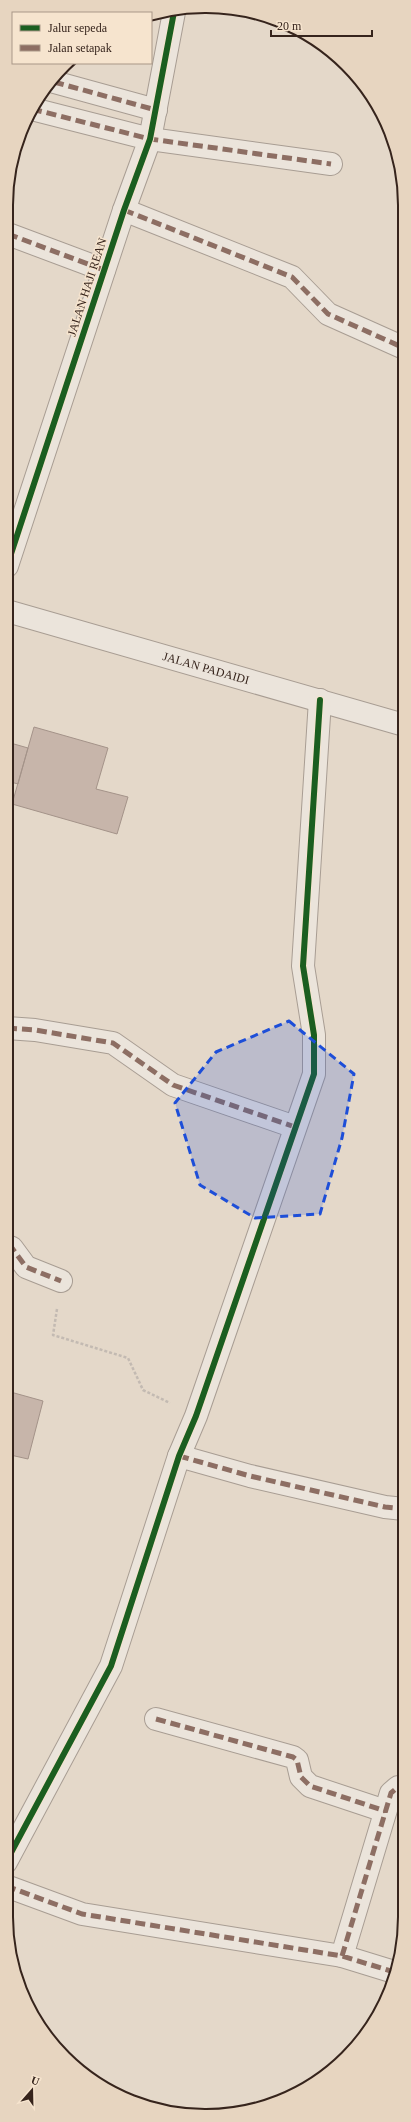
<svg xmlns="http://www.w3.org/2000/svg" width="411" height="2122" viewBox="0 0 411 2122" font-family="'Times New Roman',serif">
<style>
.building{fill:#c7b5aa;stroke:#a49389}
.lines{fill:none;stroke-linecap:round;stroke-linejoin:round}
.minor-casing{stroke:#a89d93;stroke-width:24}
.tertiary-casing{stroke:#a89d93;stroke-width:24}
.path{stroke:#c3bab2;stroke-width:2.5;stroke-dasharray:3 2;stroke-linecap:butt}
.minor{stroke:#ebe4db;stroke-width:22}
.tertiary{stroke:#ebe4db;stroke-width:22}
.quiet{stroke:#8d6e63;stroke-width:5;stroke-dasharray:10 5;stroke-linecap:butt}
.cycleway-casing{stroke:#f6e4ce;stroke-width:8}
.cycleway{stroke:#1b5e20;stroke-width:6}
.marked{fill:#1d4ed8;fill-opacity:0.2;stroke:#1d4ed8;stroke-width:3;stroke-dasharray:8 5;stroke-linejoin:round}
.labels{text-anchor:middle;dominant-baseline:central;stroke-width:3;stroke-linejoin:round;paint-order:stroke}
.street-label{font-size:12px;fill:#36241c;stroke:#f6e4ce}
.rim{fill:none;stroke:#36241c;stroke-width:2}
</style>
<rect width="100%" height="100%" fill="#e4d8c9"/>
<!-- building -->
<path class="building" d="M 34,727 L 108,748 L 96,789 L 128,797 L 117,834 L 12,804 Z
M 7,742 L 28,748 L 18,784 L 7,781 Z
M 7,1391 L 43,1401 L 28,1459 L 6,1454 Z"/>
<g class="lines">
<!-- minor casing -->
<g class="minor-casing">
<g id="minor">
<path d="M 54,82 L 156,110"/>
<path d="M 32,109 L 150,139 L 331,164"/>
<path d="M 124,210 L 292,277 L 328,314 L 404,348"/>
<path d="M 8,234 L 104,270"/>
<path id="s1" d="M 7,611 L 404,725"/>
<path d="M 7,1028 L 35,1030 L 113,1043 L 173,1085 L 295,1127"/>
<path d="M 7,1246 L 12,1248 L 26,1267 L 61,1281"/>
<path d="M 179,1456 L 250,1476 L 385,1507 L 404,1509"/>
<path d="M 156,1719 L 293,1757 L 297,1760 L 301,1777 L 310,1786 L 385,1811"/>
<path d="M 6,1862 L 111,1666 L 179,1456 L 196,1416 L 314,1074 L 314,1035 L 303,966 L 320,700"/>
<path d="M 6,1886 L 82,1914 L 342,1956 L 394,1972"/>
<path d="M 342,1956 L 391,1793 L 398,1787 L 403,1788"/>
</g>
</g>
<!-- tertiary casing -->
<g class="tertiary-casing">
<path id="tertiary" d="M 7,566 L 124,210 L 150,139 L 174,12"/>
</g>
<!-- path -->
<path class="path" d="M 57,1309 L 53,1335 L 128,1358 L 143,1390 L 170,1403"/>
<!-- minor -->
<use href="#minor" class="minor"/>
<!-- tertiary -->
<use href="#tertiary" class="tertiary"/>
<!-- quiet -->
<path class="quiet" d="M 54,82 L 156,110
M 32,109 L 150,139 L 331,164
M 124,210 L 292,277 L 328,314 L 404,348
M 8,234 L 104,270
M 7,1028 L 35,1030 L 113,1043 L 173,1085 L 295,1127
M 7,1246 L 12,1248 L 26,1267 L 61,1281
M 179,1456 L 250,1476 L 385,1507 L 404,1509
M 156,1719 L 293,1757 L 297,1760 L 301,1777 L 310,1786 L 385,1811
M 6,1886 L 82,1914 L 342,1956 L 394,1972
M 342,1956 L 391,1793 L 398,1787 L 403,1788"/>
<!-- cycleway casing -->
<g class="cycleway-casing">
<path id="cycleway" d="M 7,566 L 124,210 L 150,139 L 174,12
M 6,1862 L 111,1666 L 179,1456 L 196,1416 L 314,1074 L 314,1035 L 303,966 L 320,700"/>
</g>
<!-- cycleway -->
<use href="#cycleway" class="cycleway"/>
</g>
<!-- marked area -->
<path class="marked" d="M 289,1021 L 354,1074 L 342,1138 L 320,1214 L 255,1218 L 200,1185 L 175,1103 L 216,1052 Z"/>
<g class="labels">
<!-- street labels -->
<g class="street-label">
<text transform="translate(87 287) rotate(-72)">JALAN HAJI REAN</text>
<text stroke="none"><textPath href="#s1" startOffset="207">JALAN PADAIDI</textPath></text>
</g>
</g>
<!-- crop -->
<path d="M0 0H411V2122H0ZM205 13H206A192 192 0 0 1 398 205V1917A192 192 0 0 1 206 2109H205A192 192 0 0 1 13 1917V205A192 192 0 0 1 205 13Z" fill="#e7d5c0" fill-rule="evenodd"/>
<path class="rim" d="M205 13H206A192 192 0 0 1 398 205V1917A192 192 0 0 1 206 2109H205A192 192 0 0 1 13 1917V205A192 192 0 0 1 205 13Z"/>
<!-- legend -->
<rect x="12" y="12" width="140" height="52" fill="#f6e4ce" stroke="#a99787"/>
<rect x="20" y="25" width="20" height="6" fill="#1b5e20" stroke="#a99787"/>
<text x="48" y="32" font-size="12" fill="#36241c">Jalur sepeda</text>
<rect x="20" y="45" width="20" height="6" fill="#8d6e63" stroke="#a99787"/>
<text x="48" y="52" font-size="12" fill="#36241c">Jalan setapak</text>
<!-- north arrow -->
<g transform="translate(32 2090) rotate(20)" stroke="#f6e4ce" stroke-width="3" paint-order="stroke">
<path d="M0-3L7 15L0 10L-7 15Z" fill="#36241c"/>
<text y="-6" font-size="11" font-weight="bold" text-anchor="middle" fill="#36241c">U</text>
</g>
<!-- scale -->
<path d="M271 30v6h101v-6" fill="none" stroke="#36241c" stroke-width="2"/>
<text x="277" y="30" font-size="12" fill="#36241c" stroke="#f6e4ce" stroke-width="3" paint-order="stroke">20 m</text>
</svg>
